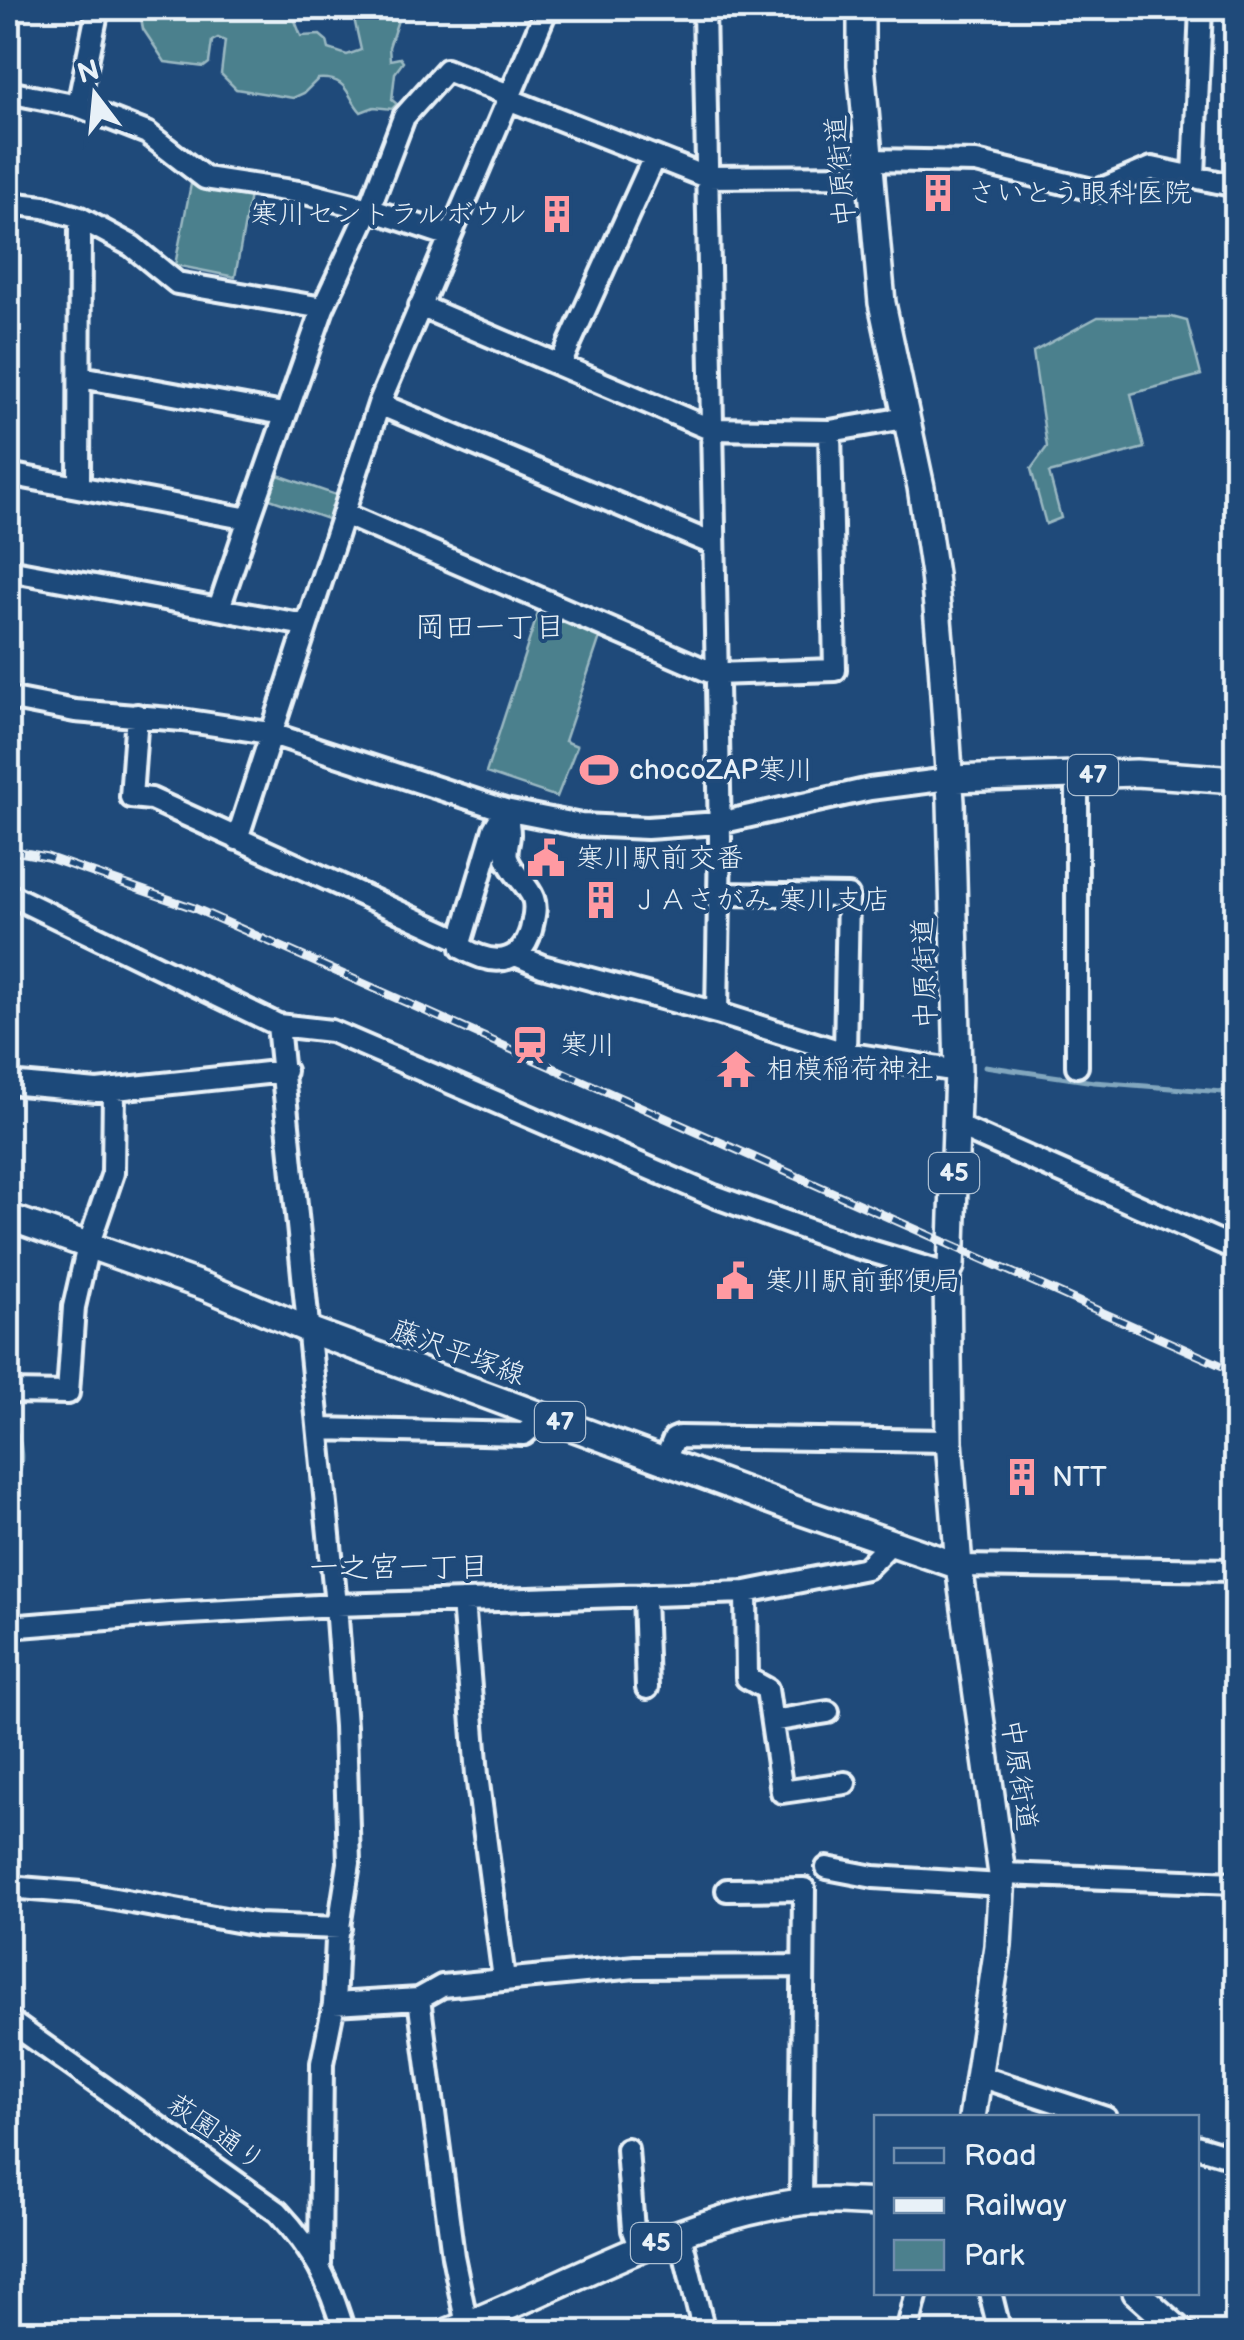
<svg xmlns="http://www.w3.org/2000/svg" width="1244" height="2340" viewBox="0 0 1244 2340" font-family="'Balsamiq Sans','Klee One',sans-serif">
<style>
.green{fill:#4c808d;stroke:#9ab8c2;stroke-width:2.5}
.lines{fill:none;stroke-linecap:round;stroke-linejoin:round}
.stream{stroke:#82a7be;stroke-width:5}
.minor-casing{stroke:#e8f1f8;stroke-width:28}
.major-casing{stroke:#e8f1f8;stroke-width:32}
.minor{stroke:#1f4a7a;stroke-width:20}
.major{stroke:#1f4a7a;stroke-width:25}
.rail-casing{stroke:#e8f1f8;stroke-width:9}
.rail{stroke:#1f4a7a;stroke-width:5;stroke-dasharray:15;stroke-linecap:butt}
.labels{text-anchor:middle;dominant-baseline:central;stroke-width:8;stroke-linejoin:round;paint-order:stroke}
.shield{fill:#1f4a7a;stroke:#acbfd2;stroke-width:2.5}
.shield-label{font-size:25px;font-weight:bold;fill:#e8f1f8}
.street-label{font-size:28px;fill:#e8f1f8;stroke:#1f4a7a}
.poi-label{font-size:28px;fill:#e8f1f8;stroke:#1f4a7a;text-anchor:start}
.neighbourhood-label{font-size:30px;fill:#e8f1f8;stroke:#1f4a7a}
</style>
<rect width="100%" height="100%" fill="#1f4a7a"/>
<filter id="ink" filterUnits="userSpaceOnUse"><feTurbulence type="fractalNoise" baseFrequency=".01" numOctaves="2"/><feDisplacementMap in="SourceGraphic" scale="20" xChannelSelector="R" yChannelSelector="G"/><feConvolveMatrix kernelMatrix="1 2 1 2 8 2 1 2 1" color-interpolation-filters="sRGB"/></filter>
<g filter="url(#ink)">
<!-- green -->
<path class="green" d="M 139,8 L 290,8 L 301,36 L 320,35 L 327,41 L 329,49 L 347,55 L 361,50 L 354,18 L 392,13 L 398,20 L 389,47 L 390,60 L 400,58 L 403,62 L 395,73 L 392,100 L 397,104 L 392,109 L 374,107 L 361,112 C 346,96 349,77 318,79 L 304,93 L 293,98 L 236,89 L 221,74 L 225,41 L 218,38 L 212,41 L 209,63 L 204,67 L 165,62 L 143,29 Z
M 191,184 L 250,195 L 235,277 L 175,265 Z
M 1098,317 L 1172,317 L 1187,321 L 1201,375 L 1131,394 L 1144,448 L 1049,473 L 1061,518 L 1046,524 L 1031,469 L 1047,447 L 1033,352 Z
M 272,473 L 339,496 L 330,520 L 264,497 Z
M 538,613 L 601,634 L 565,741 L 577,746 L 557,797 L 486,773 Z"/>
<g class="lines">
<!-- stream -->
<path class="stream" d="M 985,1066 L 1094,1082 L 1236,1093
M 8,1419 C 22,1438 28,1470 8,1487"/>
<!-- minor casing -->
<g class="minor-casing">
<path id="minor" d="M 704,8 L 720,839 L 717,1013 L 845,1053 L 958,1071
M 8,92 L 78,106 L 147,133 L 205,178 L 305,193 L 369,209 L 404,117 L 446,70 L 509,95
M 508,99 L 706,177 L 873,176
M 78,106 L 98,8
M 871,160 L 976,162 L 1097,191 L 1152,168 L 1236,186
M 1194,176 L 1201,8
M 8,203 L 44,207 L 80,218 L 132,246 L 177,283 L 323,308
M 420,306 L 710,429 L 830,431 L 905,418
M 560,365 L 654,157
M 81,377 L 283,414
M 379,404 L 713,544
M 8,474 L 249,519 L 323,308 L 369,209 L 450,236
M 79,486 L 80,218
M 344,514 L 715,674 L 835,670 L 830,431
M 8,570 L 305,625
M 219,608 L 249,519
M 8,698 L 75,711 L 182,720 L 269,733 L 505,810 L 581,825 L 647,828 L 719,823 L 870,789 L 949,779
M 137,715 L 131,797 L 151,799 L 461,940
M 505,810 C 507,818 509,827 509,834 C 509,842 505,850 507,858 C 512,874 527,883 533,898 C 537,909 533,919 531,930 C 520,967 491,965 462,948 L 461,940 L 494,829 Z
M 237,839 L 379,404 L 547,8
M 8,894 L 278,1025 L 331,1031 L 714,1196 L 847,1244 L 947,1274
M 720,894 L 848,896 L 845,1053
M 518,956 L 542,966 L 717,1013
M 278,1025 L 336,1605 L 345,1726 L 349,1863 L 337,1940 L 334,2004 L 322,2063 L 320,2264
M 1077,1066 L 1077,775
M 8,1083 L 97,1091 L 285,1071
M 955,1125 L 1236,1249
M 8,1392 L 68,1393 L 74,1307 L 88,1246 L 113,1173 L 114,1089
M 319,1429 L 524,1434 L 544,1417
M 665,1460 L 674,1439 L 679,1437 L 949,1441
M 959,1566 L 1236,1570
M 746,1592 L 747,1678 L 767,1689 L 782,1792 L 845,1783
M 644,1595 L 647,1688
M 463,1601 L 477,1775 L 504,1979
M 8,1627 L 170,1614 L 336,1605 L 746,1592 L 866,1568 L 890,1544
M 772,1721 L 828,1712
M 827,1868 L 874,1877 L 1001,1885
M 1002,1874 L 1236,1883
M 8,1887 L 82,1893 L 258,1925 L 340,1928
M 727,1890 L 804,1889 L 801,2202
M 419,1999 L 453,2256 L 467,2325
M 334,2004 L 419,1999 L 442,1986 L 635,1967 L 801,1966
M 8,2020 L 278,2212 C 315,2252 329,2281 344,2332
M 979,2076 L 1106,2118
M 1196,2146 L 1236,2158
M 627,2149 L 633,2230 L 640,2249
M 680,2234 L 704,2332
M 990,2292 L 1000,2332
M 907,2332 L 917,2292"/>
</g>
<!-- major casing -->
<g class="major-casing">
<path id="major" d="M 861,8 L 861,65 L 882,303 L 921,487 L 934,574 L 942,664 L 951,802 L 958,1071 L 952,1244 L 951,1266 L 947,1274 L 949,1441 L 959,1566 L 1002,1874 L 998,1946 L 972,2118
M 949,779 L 1136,773 L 1236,780
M 8,1217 L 206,1287 L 309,1330 L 802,1512 L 959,1566
M 1136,2292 L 1181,2332
M 448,2332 C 563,2288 675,2219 800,2202 C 824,2199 852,2202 876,2203"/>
</g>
<!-- minor -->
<use href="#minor" class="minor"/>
<!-- major -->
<use href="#major" class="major"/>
<!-- rail casing -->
<g class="rail-casing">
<path id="rail" d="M 8,850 L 47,857 L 194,908 L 1236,1372"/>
</g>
<!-- rail -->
<use href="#rail" class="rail"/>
</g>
</g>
<!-- icons -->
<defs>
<g id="building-bare" transform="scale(3)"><path d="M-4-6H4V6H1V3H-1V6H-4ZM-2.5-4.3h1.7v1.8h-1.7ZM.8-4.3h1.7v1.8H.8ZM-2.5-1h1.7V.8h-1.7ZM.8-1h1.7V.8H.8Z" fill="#ff9aa2" stroke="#1f4a7a" stroke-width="2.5" paint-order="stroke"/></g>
<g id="stadium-bare" transform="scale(3)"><path d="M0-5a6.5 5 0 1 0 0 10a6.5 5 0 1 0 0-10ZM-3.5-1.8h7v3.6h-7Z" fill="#ff9aa2" stroke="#1f4a7a" stroke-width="2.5" paint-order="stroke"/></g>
<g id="civic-bare" transform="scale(3)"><path d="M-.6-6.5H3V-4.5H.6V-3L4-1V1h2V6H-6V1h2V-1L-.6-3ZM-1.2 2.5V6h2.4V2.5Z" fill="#ff9aa2" stroke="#1f4a7a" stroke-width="2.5" paint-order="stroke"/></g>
<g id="station-bare" transform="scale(3)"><path d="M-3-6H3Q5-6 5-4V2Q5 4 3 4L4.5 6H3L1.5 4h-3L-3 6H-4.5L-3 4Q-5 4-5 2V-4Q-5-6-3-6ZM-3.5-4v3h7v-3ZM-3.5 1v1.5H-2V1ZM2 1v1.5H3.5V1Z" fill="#ff9aa2" stroke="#1f4a7a" stroke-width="2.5" paint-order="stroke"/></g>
<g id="temple-bare" transform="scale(3)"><path d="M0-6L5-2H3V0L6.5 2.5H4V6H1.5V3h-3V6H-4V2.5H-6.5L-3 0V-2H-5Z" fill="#ff9aa2" stroke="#1f4a7a" stroke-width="2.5" paint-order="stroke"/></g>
</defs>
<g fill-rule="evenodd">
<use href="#building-bare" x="938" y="193"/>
<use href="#building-bare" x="557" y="214"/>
<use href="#stadium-bare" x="599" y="770"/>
<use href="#civic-bare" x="546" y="858"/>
<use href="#building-bare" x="601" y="900"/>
<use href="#station-bare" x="530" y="1045"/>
<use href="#temple-bare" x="736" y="1069"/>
<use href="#civic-bare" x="735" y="1281"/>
<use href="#building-bare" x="1022" y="1477"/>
</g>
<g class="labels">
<!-- shield labels -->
<g class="shield">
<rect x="1068" y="755" width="50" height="40" rx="8"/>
<rect x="929" y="1153" width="50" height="40" rx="8"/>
<rect x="535" y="1402" width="50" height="40" rx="8"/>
<rect x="631" y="2223" width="50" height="40" rx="8"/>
</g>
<g class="shield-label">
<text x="1093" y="775">47</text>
<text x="954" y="1173">45</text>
<text x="560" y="1422">47</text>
<text x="656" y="2243">45</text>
</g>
<!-- street labels -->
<g class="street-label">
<text transform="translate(841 171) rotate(-95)">中原街道</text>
<text transform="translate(925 973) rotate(-92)">中原街道</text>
<text transform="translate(458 1353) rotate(20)">藤沢平塚線</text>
<text transform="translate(1019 1775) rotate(82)">中原街道</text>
<text transform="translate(216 2133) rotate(35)">萩園通り</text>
</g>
<!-- poi labels -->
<g class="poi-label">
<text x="968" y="193">さいとう眼科医院</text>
<text x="527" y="214" text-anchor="end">寒川セントラルボウル</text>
<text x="629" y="770">chocoZAP寒川</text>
<text x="576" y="858">寒川駅前交番</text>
<text x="631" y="900">ＪＡさがみ 寒川支店</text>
<text x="560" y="1045">寒川</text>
<text x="766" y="1069">相模稲荷神社</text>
<text x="765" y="1281">寒川駅前郵便局</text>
<text x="1052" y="1477">NTT</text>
</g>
<!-- neighbourhood labels -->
<g class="neighbourhood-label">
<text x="490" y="628">岡田一丁目</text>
<text x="399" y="1568">一之宮一丁目</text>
</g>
</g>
<!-- margin -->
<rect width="1244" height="2340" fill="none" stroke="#1f4a7a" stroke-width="40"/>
<rect x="20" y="20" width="1204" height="2300" fill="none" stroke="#e8f1f8" stroke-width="4" filter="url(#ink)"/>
<!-- legend -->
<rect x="874" y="2115" width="325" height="180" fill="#1f4a7a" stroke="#6f8dac" stroke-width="2.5"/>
<rect x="894" y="2148" width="50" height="15" fill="#1f4a7a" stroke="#6f8dac" stroke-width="2.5"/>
<text x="964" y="2165" font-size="30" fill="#e8f1f8">Road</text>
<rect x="894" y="2198" width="50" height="15" fill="#e8f1f8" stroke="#6f8dac" stroke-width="2.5"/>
<text x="964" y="2215" font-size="30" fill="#e8f1f8">Railway</text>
<rect x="894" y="2240" width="50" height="30" fill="#4c808d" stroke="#6f8dac" stroke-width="2.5"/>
<text x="964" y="2265" font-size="30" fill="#e8f1f8">Park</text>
<!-- north arrow -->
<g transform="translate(95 95) rotate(344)" stroke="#1f4a7a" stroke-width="8" paint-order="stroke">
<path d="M0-8L18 38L0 25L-18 38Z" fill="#e8f1f8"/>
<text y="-15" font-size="28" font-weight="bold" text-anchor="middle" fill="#e8f1f8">N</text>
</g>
</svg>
